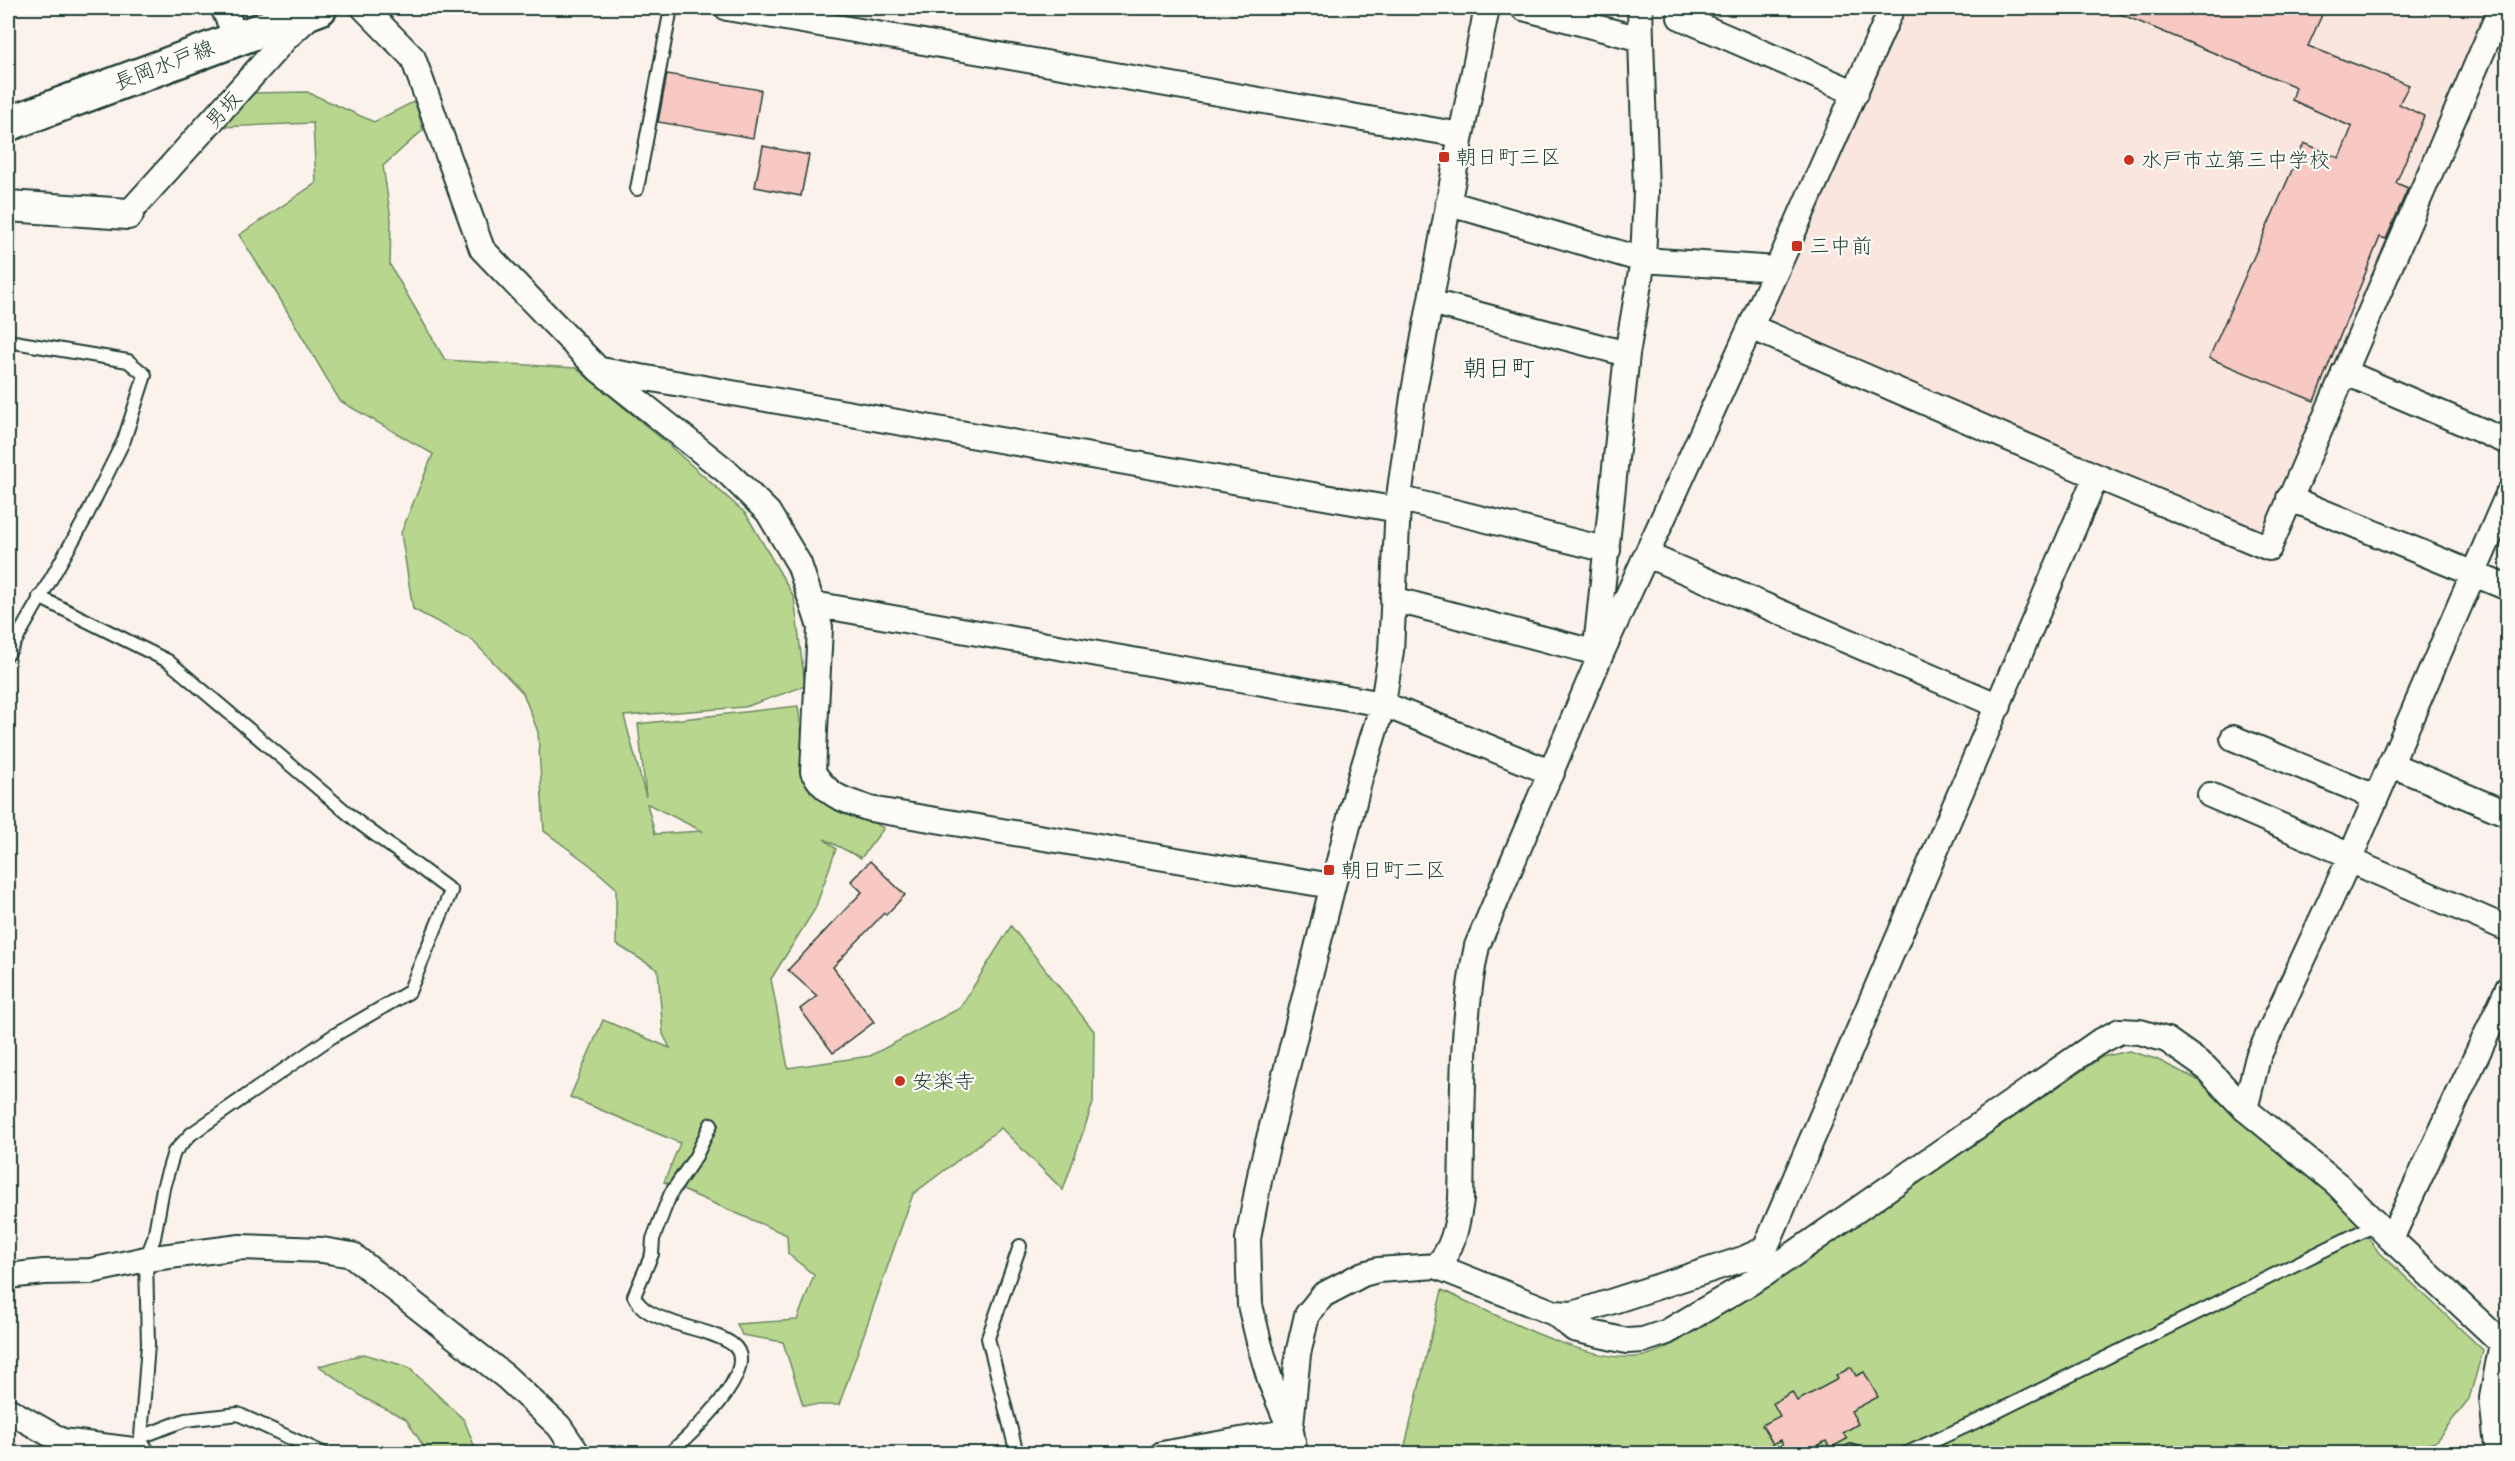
<svg xmlns="http://www.w3.org/2000/svg" width="2515" height="1461" viewBox="0 0 2515 1461" font-family="Caveat,'Klee One',sans-serif">
<style>
.built{fill:#fbe5df}
.green{fill:#b9d68f;stroke:#6c8a62;stroke-width:1.5;fill-rule:evenodd}
.building{fill:#f8c8c2;stroke:#1f3d34;stroke-width:1.5}
.lines{fill:none;stroke-linecap:round;stroke-linejoin:round}
.service-casing{stroke:#1f3d34;stroke-width:16}
.minor-casing{stroke:#1f3d34;stroke-width:28}
.tertiary-casing{stroke:#1f3d34;stroke-width:34}
.secondary-casing{stroke:#1f3d34;stroke-width:38}
.service{stroke:#fdfcf7;stroke-width:12}
.minor{stroke:#fdfcf7;stroke-width:24}
.tertiary{stroke:#fdfcf7;stroke-width:30}
.secondary{stroke:#fdfcf7;stroke-width:33}
.poi-dot{fill:#c8321e;stroke:#fdfcf7;stroke-width:2}
.labels{text-anchor:middle;dominant-baseline:central;stroke-width:4.5;stroke-linejoin:round;paint-order:stroke}
.street-label{font-size:21px;fill:#1f3d34;stroke:#fdfcf7}
.poi-label{font-size:21px;fill:#1f3d34;stroke:#fdfcf7;text-anchor:start}
.quarter-label{font-size:24px;fill:#1f3d34;stroke:#fdfcf7}
</style>
<rect width="100%" height="100%" fill="#fcf2ec"/>
<filter id="ink" filterUnits="userSpaceOnUse"><feTurbulence type="fractalNoise" baseFrequency=".0167" numOctaves="2"/><feDisplacementMap in="SourceGraphic" scale="12" xChannelSelector="R" yChannelSelector="G"/><feConvolveMatrix kernelMatrix="1 2 1 2 8 2 1 2 1" color-interpolation-filters="sRGB"/></filter>
<g filter="url(#ink)">
<!-- built -->
<path class="built" d="M 1897,8 L 2493,8 L 2271,514 L 2261,528 L 2245,532 L 1774,324 L 1766,313 Z"/>
<!-- green -->
<path class="green" d="M 307,92 L 374,122 L 415,101 L 423,130 L 383,166 L 391,219 L 390,265 L 445,360 L 576,368 L 662,439 L 746,514 L 794,597 L 805,686 L 745,707 L 624,716 L 646,797 L 638,724 L 798,706 L 810,792 L 884,828 L 861,858 L 824,839 L 836,849 L 815,909 L 771,979 L 788,1068 L 870,1056 L 960,1008 L 1011,926 L 1094,1031 L 1093,1103 L 1063,1190 L 1001,1128 L 913,1194 L 839,1405 L 803,1405 L 783,1342 L 742,1335 L 737,1324 L 797,1320 L 814,1275 L 788,1254 L 787,1235 L 664,1182 L 680,1143 L 570,1097 L 603,1020 L 670,1048 L 663,1034 L 658,970 L 616,944 L 616,888 L 590,865 L 544,831 L 538,732 L 523,693 L 472,640 L 413,609 L 401,533 L 433,454 L 340,401 L 277,294 L 239,235 L 316,183 L 313,123 L 221,127 L 249,93 ZM 647,804 L 648,804 L 702,831 L 655,834 Z
M 2129,1051 L 2156,1059 L 2202,1082 L 2326,1192 L 2359,1225 L 2377,1250 L 2483,1350 L 2469,1399 L 2435,1442 L 2397,1453 L 1403,1454 L 1442,1290 C 1493,1313 1582,1362 1637,1357 C 1665,1355 1715,1317 1740,1301 C 1862,1223 1981,1139 2102,1057 Z
M 364,1354 L 408,1367 L 464,1420 L 477,1453 L 428,1453 L 406,1419 L 364,1398 L 319,1366 Z"/>
<!-- building -->
<path class="building" d="M 2106,8 L 2325,8 L 2308,46 L 2409,85 L 2399,104 L 2424,116 L 2396,183 L 2408,188 L 2386,239 L 2380,237 L 2314,401 L 2209,358 L 2304,143 L 2339,158 L 2352,127 L 2292,100 L 2296,87 Z
M 667,74 L 761,90 L 753,138 L 658,122 Z
M 763,146 L 809,155 L 801,196 L 755,187 Z
M 870,861 L 905,895 L 886,915 L 884,913 L 833,967 L 874,1022 L 833,1053 L 800,1009 L 817,996 L 788,970 L 862,892 L 851,881 Z
M 1851,1367 L 1856,1376 L 1864,1372 L 1878,1397 L 1851,1411 L 1858,1424 L 1843,1433 L 1847,1439 L 1830,1448 L 1826,1441 L 1802,1454 L 1788,1454 L 1781,1440 L 1773,1444 L 1762,1425 L 1780,1416 L 1773,1403 L 1792,1392 L 1797,1401 L 1838,1379 L 1836,1376 Z"/>
<g class="lines">
<!-- service casing -->
<g class="service-casing">
<path id="service" d="M 637,189 L 671,8
M 8,244 L 9,206
M 8,341 L 128,361 L 145,375 L 124,440 L 84,521 L 8,654
M 39,597 L 168,661 L 358,822 L 451,891 L 409,992 L 333,1036 L 191,1134 L 174,1152 L 163,1188 L 154,1238 L 146,1259 L 148,1344 L 141,1437 L 141,1451 L 143,1454
M 141,1437 L 185,1420 L 238,1414 L 325,1454
M 1851,1451 L 1857,1454
M 669,1454 C 687,1438 765,1368 732,1344 C 713,1331 687,1329 667,1320 C 653,1315 641,1310 634,1296 L 652,1254 L 653,1239 L 664,1210 L 671,1193 L 696,1156 L 711,1124
M 1017,1454 L 988,1338 L 1020,1246
M 1905,1454 L 1982,1419 L 2377,1224"/>
</g>
<!-- minor casing -->
<g class="minor-casing">
<path id="minor" d="M 223,8 L 237,38
M 364,8 L 413,58 L 482,249 L 598,369 L 726,471 L 768,512 L 799,564 L 820,627 L 813,772 C 830,798 842,799 870,809 L 1332,886
M 727,8 L 1461,135
M 1523,8 L 1641,39
M 1680,17 L 1856,93
M 1448,203 L 1643,260 L 1777,269
M 128,214 L 286,38 L 309,17
M 1431,302 L 1627,354
M 1751,327 L 2096,476 L 2269,548 L 2501,8
M 601,370 L 1387,508 L 1410,501 L 1608,550
M 2344,372 L 2508,442
M 2289,498 L 2508,588
M 1647,555 L 1999,706
M 1393,599 L 1601,654 L 1597,638 L 1627,354 L 1643,260 L 1646,192 L 1640,8
M 813,604 L 1383,704 L 1552,773
M 2233,738 L 2375,797
M 2390,764 L 2508,814
M 2210,795 L 2351,856
M 2349,860 L 2508,929
M 2245,1109 L 2258,1057 L 2349,860 L 2508,494
M 2391,1239 L 2508,988
M 1436,1266 C 1454,1249 1457,1224 1461,1200 C 1463,1120 1460,1023 1477,946 L 1601,654 L 1777,269 L 1892,8
M 8,1276 L 44,1272 L 91,1271 L 146,1259 L 240,1247 L 322,1250 L 352,1255 L 506,1377 L 559,1426 L 578,1454
M 1554,1313 L 1574,1329 L 1627,1341 L 1643,1340 L 1667,1332 L 1765,1274 L 2097,1043 L 2120,1031 L 2140,1032 L 2167,1040 L 2205,1067 L 2245,1109 L 2337,1184 L 2391,1239 L 2502,1343 L 2492,1397 L 2497,1447 L 2507,1454
M 8,1410 L 62,1441 L 141,1451
M 1291,1425 L 1298,1354 L 1307,1315 L 1323,1295 L 1363,1274 L 1378,1270 L 1436,1266 L 1554,1313 L 1573,1314 L 1743,1259 L 1765,1249 L 2096,476
M 1162,1454 L 1291,1431
M 1295,1454 L 1291,1431 L 1271,1383 L 1260,1346 L 1250,1305 L 1248,1239 L 1261,1170 L 1360,778 L 1383,704 L 1391,651 L 1398,504 L 1413,397 L 1461,135 L 1487,8"/>
</g>
<!-- tertiary casing -->
<g class="tertiary-casing">
<path id="tertiary" d="M 8,206 L 128,214"/>
</g>
<!-- secondary casing -->
<g class="secondary-casing">
<path id="secondary" d="M 8,124 L 320,8"/>
</g>
<!-- service -->
<use href="#service" class="service"/>
<!-- minor -->
<use href="#minor" class="minor"/>
<!-- tertiary -->
<use href="#tertiary" class="tertiary"/>
<!-- secondary -->
<use href="#secondary" class="secondary"/>
</g>
</g>
<!-- markers -->
<g class="poi-dot">
<rect x="1438" y="151" width="12" height="12" rx="3"/>
<circle cx="2129" cy="160" r="6"/>
<rect x="1791" y="240" width="12" height="12" rx="3"/>
<rect x="1323" y="864" width="12" height="12" rx="3"/>
<circle cx="900" cy="1081" r="6"/>
</g>
<g class="labels">
<!-- street labels -->
<g class="street-label">
<text transform="translate(164 65) rotate(-21)">長岡水戸線</text>
<text transform="translate(223 110) rotate(-48)">男坂</text>
</g>
<!-- poi labels -->
<g class="poi-label">
<text x="1456" y="157">朝日町三区</text>
<text x="2141" y="160">水戸市立第三中学校</text>
<text x="1809" y="246">三中前</text>
<text x="1341" y="870">朝日町二区</text>
<text x="912" y="1081">安楽寺</text>
</g>
<!-- quarter labels -->
<g class="quarter-label">
<text x="1499" y="368">朝日町</text>
</g>
</g>
<!-- margin -->
<rect width="2515" height="1461" fill="none" stroke="#fdfcf7" stroke-width="30"/>
<rect x="15" y="15" width="2485" height="1431" fill="none" stroke="#1f3d34" stroke-width="2" filter="url(#ink)"/>
</svg>
